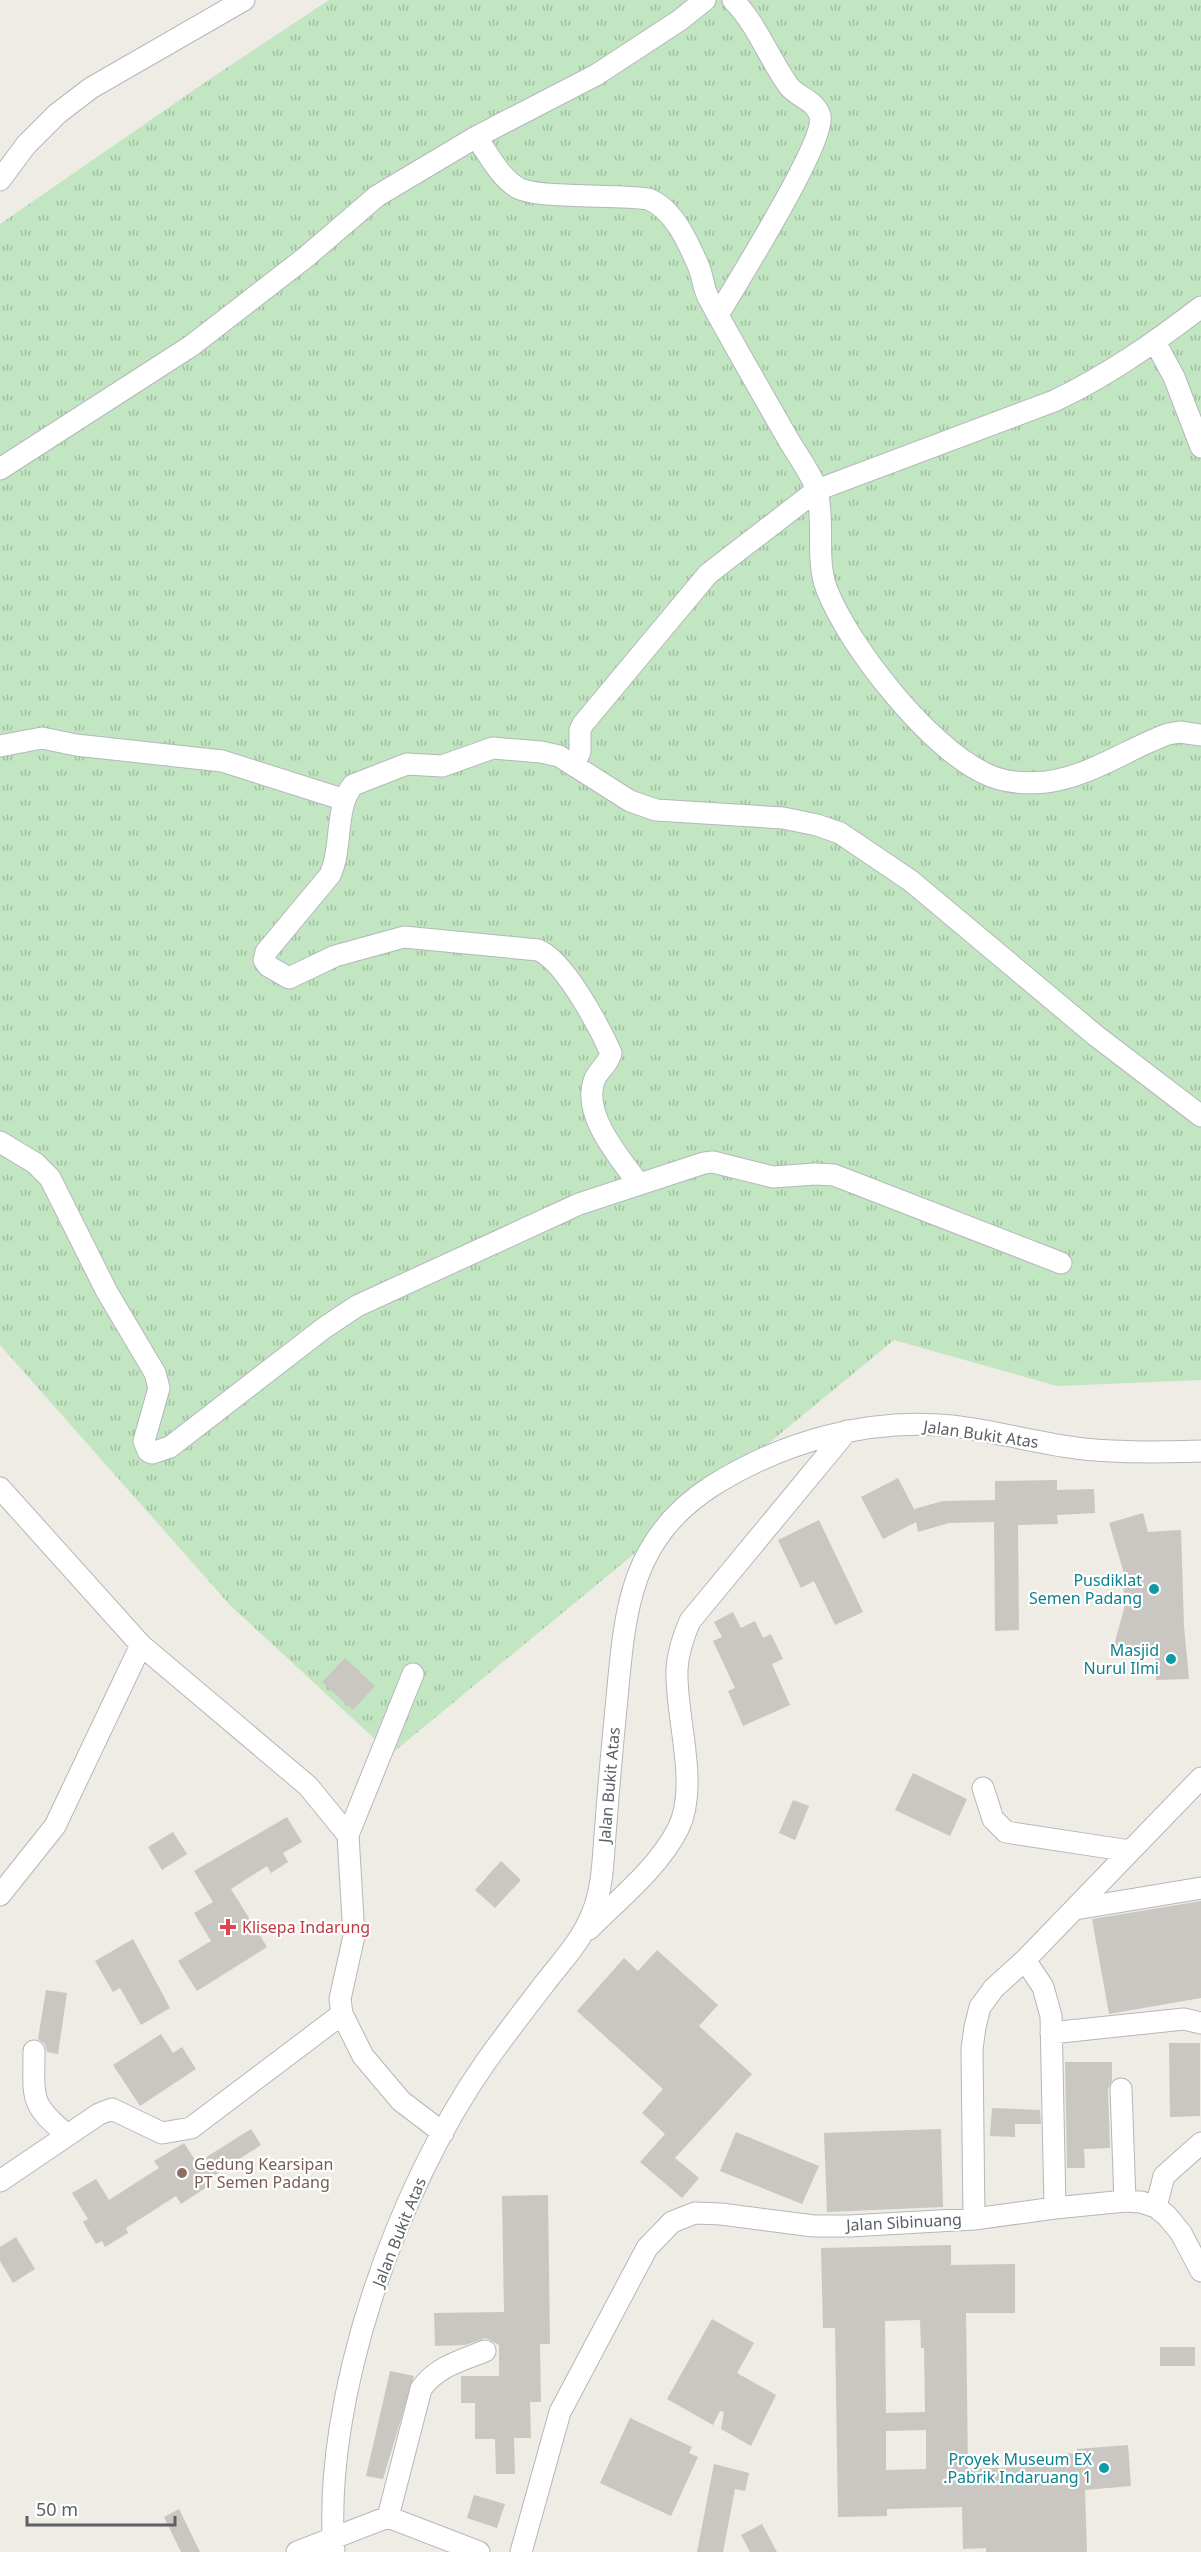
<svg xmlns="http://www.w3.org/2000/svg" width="1201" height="2552" viewBox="0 0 1201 2552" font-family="'Noto Sans',sans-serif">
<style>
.grass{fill:url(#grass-tufts)}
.building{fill:#cac6c1;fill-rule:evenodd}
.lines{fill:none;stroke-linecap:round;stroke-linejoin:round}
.minor-casing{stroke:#b4b7bb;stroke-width:23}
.minor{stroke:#fff;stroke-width:21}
.culture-dot{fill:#0f9aa8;stroke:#fff;stroke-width:2}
.health-dot{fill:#e0444e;stroke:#fff;stroke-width:2}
.education-dot{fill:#8d6e63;stroke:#fff;stroke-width:2}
.labels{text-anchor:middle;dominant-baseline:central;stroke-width:4.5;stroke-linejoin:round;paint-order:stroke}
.street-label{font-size:16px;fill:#5c6064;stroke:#fff}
.culture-label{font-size:16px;fill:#0d838f;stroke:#fff;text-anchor:end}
.health-label{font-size:16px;fill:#be3a42;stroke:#fff;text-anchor:start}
.education-label{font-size:16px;fill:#785e54;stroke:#fff;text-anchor:start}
</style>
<defs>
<pattern id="grass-tufts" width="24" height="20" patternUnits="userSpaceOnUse" patternTransform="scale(1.5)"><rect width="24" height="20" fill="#c2e6c1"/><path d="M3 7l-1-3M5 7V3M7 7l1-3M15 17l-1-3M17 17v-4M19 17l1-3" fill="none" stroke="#a1bea0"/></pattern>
</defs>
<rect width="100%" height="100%" fill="#eeece4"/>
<!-- grass -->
<path class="grass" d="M 329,0 L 1201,0 L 1201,1380 L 1057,1386 L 894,1340 L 391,1754 L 230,1605 L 0,1345 L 0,224 L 210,79 Z"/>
<!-- building -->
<path class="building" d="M 898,1478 L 914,1509 L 943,1501 L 995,1500 L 995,1481 L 1057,1480 L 1057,1490 L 1094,1489 L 1095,1513 L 1057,1515 L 1058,1524 L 1018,1525 L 1019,1630 L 995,1631 L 994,1522 L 949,1523 L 918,1532 L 916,1522 L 883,1539 L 861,1497 Z
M 1143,1513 L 1148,1532 L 1181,1530 L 1184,1627 L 1189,1679 L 1156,1680 L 1155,1656 L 1114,1645 L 1124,1609 L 1123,1570 L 1109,1523 Z
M 819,1520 L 863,1612 L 835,1625 L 814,1581 L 801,1588 L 778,1540 Z
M 733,1612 L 741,1628 L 755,1621 L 763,1638 L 771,1634 L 783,1659 L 772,1664 L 790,1705 L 743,1726 L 728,1691 L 735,1688 L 713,1641 L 722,1637 L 714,1622 Z
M 345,1658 L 375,1686 L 353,1710 L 322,1682 Z
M 913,1773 L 967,1799 L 950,1836 L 895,1810 Z
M 793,1800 L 809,1806 L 795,1840 L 779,1833 Z
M 287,1817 L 302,1842 L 283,1853 L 288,1862 L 271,1873 L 267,1866 L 231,1889 L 267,1947 L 197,1991 L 178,1961 L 211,1941 L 194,1913 L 213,1902 L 194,1871 Z
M 173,1832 L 187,1854 L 162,1870 L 148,1847 Z
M 501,1861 L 521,1880 L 495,1908 L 475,1890 Z
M 1201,1901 L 1201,1998 L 1109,2014 L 1092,1919 Z
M 133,1939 L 170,2008 L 141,2025 L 120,1988 L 113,1992 L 95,1961 Z
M 657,1950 L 718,2005 L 699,2026 L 752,2074 L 675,2158 L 699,2178 L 682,2198 L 640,2162 L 665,2134 L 642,2113 L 663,2089 L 577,2011 L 624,1958 L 638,1971 Z
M 46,1990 L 67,1993 L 58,2054 L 47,2052 L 45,2044 L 38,2039 Z
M 161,2034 L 173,2053 L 182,2047 L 196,2069 L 140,2106 L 113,2065 Z
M 1169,2043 L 1200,2043 L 1200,2116 L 1170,2117 Z
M 1065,2062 L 1112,2062 L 1112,2081 L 1108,2089 L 1110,2148 L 1084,2149 L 1085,2168 L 1067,2168 Z
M 992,2108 L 1040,2110 L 1041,2124 L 1015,2124 L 1015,2137 L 990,2136 Z
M 251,2129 L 261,2145 L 207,2180 L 210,2185 L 181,2204 L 176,2196 L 126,2228 L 128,2233 L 105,2247 L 102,2241 L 96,2244 L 83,2222 L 88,2219 L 72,2193 L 96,2179 L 109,2200 L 159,2168 L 154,2161 L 184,2143 L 197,2163 Z
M 941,2129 L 943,2207 L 827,2212 L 824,2133 Z
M 736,2132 L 819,2166 L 802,2204 L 720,2171 Z
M 548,2195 L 550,2344 L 540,2344 L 541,2402 L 530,2402 L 531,2438 L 514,2438 L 515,2474 L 496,2474 L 495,2439 L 475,2439 L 475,2403 L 461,2403 L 461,2376 L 499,2376 L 499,2345 L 486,2338 L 465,2345 L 435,2346 L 434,2313 L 504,2312 L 502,2196 Z
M 16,2237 L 35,2269 L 13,2283 L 0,2261 L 0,2247 Z
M 951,2245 L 951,2265 L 1015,2264 L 1015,2313 L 966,2313 L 968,2469 L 1044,2466 L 1044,2455 L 1077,2453 L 1077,2449 L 1128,2445 L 1131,2486 L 1085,2490 L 1087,2552 L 986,2552 L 986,2548 L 963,2549 L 962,2507 L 887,2509 L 887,2516 L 838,2517 L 835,2328 L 823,2328 L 821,2248 ZM 920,2320 L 921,2348 L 924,2348 L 925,2412 L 886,2413 L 885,2321 ZM 926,2430 L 926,2469 L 886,2470 L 886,2431 Z
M 712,2319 L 754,2343 L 737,2373 L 776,2395 L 751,2446 L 721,2429 L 724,2412 L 720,2411 L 713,2425 L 667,2399 Z
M 1160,2347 L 1195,2347 L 1195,2366 L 1160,2366 Z
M 390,2371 L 414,2376 L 383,2479 L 366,2476 Z
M 630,2418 L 692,2447 L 689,2453 L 698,2457 L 671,2516 L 600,2483 Z
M 714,2464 L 749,2473 L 745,2491 L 735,2489 L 723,2552 L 697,2552 Z
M 474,2495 L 505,2504 L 497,2528 L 467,2518 Z
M 179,2509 L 200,2552 L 181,2552 L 164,2517 Z
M 762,2524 L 777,2552 L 750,2552 L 741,2535 Z"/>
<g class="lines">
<!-- minor casing -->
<g class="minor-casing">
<path id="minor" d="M 476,137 C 488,153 500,178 518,188 C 539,199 619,194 648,199 C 673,208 688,242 698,265 C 703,276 703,287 708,297 C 734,345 761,392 788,439 C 797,455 812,474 817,491 C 825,522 815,559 827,590 C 850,648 928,746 984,773 C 1003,783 1025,784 1046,782 C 1091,776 1127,749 1168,734 L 1180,732 L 1201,735
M 0,180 L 26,145 L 57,114 L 91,88 L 244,0
M 718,315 C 735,286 826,141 820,116 C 816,100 796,97 788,85 C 769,58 756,23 733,0
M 1155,342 L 1174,377 L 1201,447
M 0,469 L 191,346 L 306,257 L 377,196 L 476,137 L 596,75 L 680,20 L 705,0
M 0,746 L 42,738 L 76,745 L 222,761 L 345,800
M 573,765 L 580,752 L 580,730 L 583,724 L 708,574 L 817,490 L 1054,401 C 1107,376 1154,343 1201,307
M 0,1142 L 35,1163 L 50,1178 L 107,1292 L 155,1373 L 159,1388 L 144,1441 L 148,1451 L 152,1453 L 170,1447 L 324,1328 L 357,1306 L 579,1204 L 704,1163 L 713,1162 L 773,1177 L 815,1174 L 834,1175 L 1061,1263
M 638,1183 C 620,1158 582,1115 594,1081 C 597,1071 609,1064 611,1053 C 599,1026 564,960 538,950 L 404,937 L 335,956 L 289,978 L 268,966 L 264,960 L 266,952 L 330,875 C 343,848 334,808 353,785 L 407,764 L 442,766 L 493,748 L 541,752 L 559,756 L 630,801 L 656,810 L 783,818 L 817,825 L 840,833 L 911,881 L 1095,1035 L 1201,1116
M 0,1488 L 141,1645 L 308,1786 L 348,1835 L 354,1936 L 340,1999 L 342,2014 L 363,2056 L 401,2101 L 443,2133
M 983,1788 L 993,1819 L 1006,1832 L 1130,1851
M 348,1835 L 413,1674
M 0,1895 L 55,1826 L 141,1645
M 1075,1909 L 1201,1888
M 589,1929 C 620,1898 658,1868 678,1829 C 700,1785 675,1717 677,1669 C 678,1652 683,1637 690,1621 L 847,1431
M 1025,1960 L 1043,1987 L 1051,2016 L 1055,2208
M 1051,2033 L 1184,2019 L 1201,2023
M 34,2051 C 34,2099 29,2103 67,2135
M 1121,2089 L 1125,2201
M 0,2181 L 99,2114 L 112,2109 L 162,2133 L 191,2128 L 342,2014
M 1156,2207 L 1164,2176 L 1201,2143
M 974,2219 L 972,2049 L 975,2027 L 980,2007 L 994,1988 L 1025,1960 L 1201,1778
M 388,2517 L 421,2389 C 436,2367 460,2361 485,2351
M 297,2552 L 388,2517 L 479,2552
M 334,2552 C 322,2398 397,2189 485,2063 C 504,2036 525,2009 545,1983 C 562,1961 582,1940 592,1914 C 604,1886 603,1853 606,1823 C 609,1781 613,1739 617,1698 C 625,1610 630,1539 712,1486 C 782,1442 869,1417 952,1426 C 996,1431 1039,1444 1084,1449 C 1123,1453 1162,1452 1201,1451
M 521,2552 L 560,2412 L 647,2248 L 672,2222 L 695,2213 L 721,2214 L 814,2226 L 849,2226 L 974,2219 L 1055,2208 L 1125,2201 L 1141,2202 L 1156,2207 L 1167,2216 L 1181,2233 L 1201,2271"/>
</g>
<!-- minor -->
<use href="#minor" class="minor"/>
</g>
<!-- markers -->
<g class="culture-dot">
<circle cx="1154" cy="1589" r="6"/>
<circle cx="1171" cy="1659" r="6"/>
<circle cx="1104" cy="2468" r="6"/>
</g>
<path class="health-dot" d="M225 1918h6v6h6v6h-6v6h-6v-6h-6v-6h6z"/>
<circle class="education-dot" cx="182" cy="2173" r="6"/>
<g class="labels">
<!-- street labels -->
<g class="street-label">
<text transform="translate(981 1434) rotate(8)">Jalan Bukit Atas</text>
<text transform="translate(609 1785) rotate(-85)">Jalan Bukit Atas</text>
<text transform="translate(904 2222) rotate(-3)">Jalan Sibinuang</text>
<text transform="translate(399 2232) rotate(-68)">Jalan Bukit Atas</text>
</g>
<!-- culture labels -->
<g class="culture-label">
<text x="1142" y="1580">Pusdiklat<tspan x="1142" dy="18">Semen Padang</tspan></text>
<text x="1159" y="1650">Masjid<tspan x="1159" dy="18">Nurul Ilmi</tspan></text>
<text x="1092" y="2459">Proyek Museum EX<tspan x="1092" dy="18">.Pabrik Indaruang 1</tspan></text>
</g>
<!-- health labels -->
<g class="health-label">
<text x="242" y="1927">Klisepa Indarung</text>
</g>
<!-- education labels -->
<g class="education-label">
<text x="194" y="2164">Gedung Kearsipan<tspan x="194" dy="18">PT Semen Padang</tspan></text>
</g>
</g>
<!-- scale -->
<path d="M27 2516v9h148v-9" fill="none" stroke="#5c6064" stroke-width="3"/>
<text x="36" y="2516" font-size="18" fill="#5c6064" stroke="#ffffff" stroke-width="4.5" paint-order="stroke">50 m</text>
</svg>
